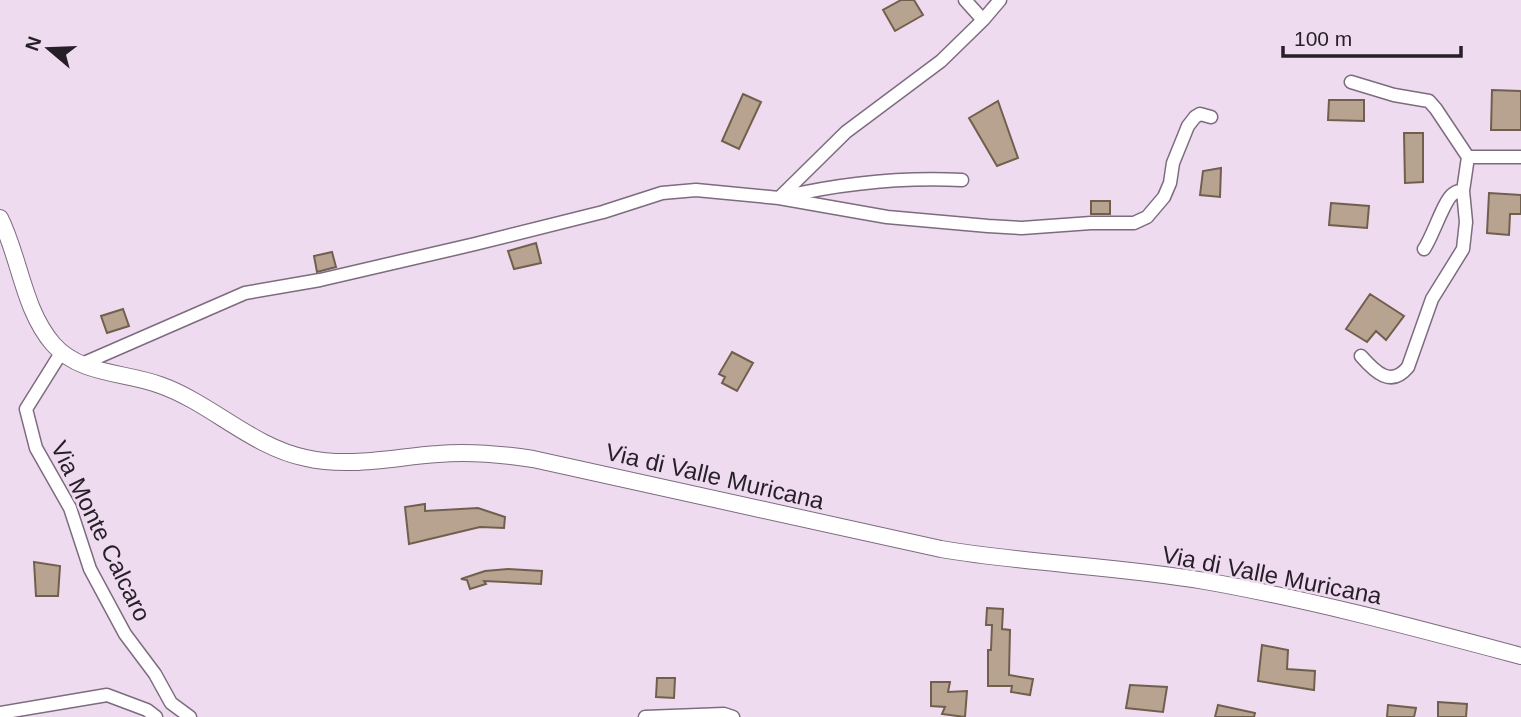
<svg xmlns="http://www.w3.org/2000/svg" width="1521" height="717" viewBox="0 0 1521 717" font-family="Arial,sans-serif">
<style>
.building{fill:#b8a390;stroke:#715f4e;stroke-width:2}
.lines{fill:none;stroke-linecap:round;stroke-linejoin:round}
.minor-casing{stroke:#7d6b7e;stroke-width:15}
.tertiary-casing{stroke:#7d6b7e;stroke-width:18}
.minor{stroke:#fff;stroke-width:12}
.tertiary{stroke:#fff;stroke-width:16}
.labels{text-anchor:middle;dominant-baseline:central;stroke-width:5;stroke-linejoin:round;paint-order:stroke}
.street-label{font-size:24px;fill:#261f27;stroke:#efdbf0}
</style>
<rect width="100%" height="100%" fill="#efdbf0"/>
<!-- building -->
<path class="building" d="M 901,0 L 914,0 L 923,15 L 895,31 L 883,10 Z
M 1492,90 L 1521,91 L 1521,130 L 1491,130 Z
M 743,94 L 761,102 L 739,149 L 722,141 Z
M 1329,100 L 1364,100 L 1364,121 L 1328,120 Z
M 998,101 L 1018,158 L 997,166 L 969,118 Z
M 1404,133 L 1423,133 L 1423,182 L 1405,183 Z
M 1221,168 L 1220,197 L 1200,195 L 1203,171 Z
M 1489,193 L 1521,195 L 1521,214 L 1510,214 L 1509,235 L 1487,233 Z
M 1091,201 L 1110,201 L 1110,214 L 1091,214 Z
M 1331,203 L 1369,206 L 1367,228 L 1329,225 Z
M 536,243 L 541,263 L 514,269 L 508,251 Z
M 332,252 L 336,267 L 317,272 L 314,256 Z
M 1370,294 L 1404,316 L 1386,340 L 1376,331 L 1367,342 L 1346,329 Z
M 123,309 L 129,326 L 107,333 L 101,316 Z
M 732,352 L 753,363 L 737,391 L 722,383 L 725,377 L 719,374 Z
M 425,504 L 425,511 L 478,508 L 505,517 L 504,528 L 480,527 L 409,544 L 405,507 Z
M 34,562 L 60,566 L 58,596 L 36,596 Z
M 508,569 L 542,571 L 541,584 L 484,581 L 486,584 L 470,589 L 467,580 L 461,579 L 485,571 Z
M 987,608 L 1003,609 L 1002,629 L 1010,630 L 1009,675 L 1033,679 L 1030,695 L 1011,692 L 1012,686 L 988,686 L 988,650 L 991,650 L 992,625 L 986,625 Z
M 1262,645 L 1288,650 L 1287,669 L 1315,671 L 1314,690 L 1258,681 Z
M 657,678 L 675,678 L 674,698 L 656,697 Z
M 931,682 L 950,682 L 948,692 L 967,691 L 965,717 L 942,714 L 945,707 L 931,706 Z
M 1130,685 L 1167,687 L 1163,712 L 1126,708 Z
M 1438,702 L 1467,704 L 1466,717 L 1438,717 Z
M 1218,705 L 1255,713 L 1254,717 L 1215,717 Z
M 1388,705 L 1416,708 L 1414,717 L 1387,717 Z"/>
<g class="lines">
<!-- minor casing -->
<g class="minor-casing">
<path id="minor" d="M 965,0 L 983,20
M 1351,82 L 1394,95 L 1429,101 L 1436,109 L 1468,157 L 1521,157
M 783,197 C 843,183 900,177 962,180
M 779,198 L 887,217 L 988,226 L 1022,228 L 1091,223 L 1134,223 L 1147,217 L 1164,197 L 1170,183 L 1173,163 L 1188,126 L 1195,117 L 1200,114 L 1211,117
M 1424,249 C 1433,236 1444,200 1453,194 C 1457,191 1459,191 1463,191 L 1468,157
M 61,353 L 26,409 L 36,448 L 70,508 L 90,569 L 125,634 L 155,674 L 171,703 L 190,717
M 1361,356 C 1375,372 1391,388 1408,367 L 1432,299 L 1463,249 L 1466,222 L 1463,191
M 82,364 L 245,293 L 320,280 L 475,244 L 603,212 L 662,193 L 696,190 L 779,198 L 846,132 L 941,61 L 983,20 L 1000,0
M 0,713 L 107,695 L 147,710 L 156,717
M 645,717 L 724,714 L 733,717"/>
</g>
<!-- tertiary casing -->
<g class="tertiary-casing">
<path id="tertiary" d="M 0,218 C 20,258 23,309 53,344 C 80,375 125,372 160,385 C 211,403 252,447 306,458 C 350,468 394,457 438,454 C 470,451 501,454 533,459 L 941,549 C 1029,564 1118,566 1205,581 C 1312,600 1416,628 1521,656"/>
</g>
<!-- minor -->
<use href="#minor" class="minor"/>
<!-- tertiary -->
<use href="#tertiary" class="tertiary"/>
</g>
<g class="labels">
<!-- street labels -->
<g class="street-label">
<text transform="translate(715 476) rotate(13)">Via di Valle Muricana</text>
<text transform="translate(101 531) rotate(64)">Via Monte Calcaro</text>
<text transform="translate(1272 575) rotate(11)">Via di Valle Muricana</text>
</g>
</g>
<!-- north arrow -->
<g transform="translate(49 49) rotate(289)" stroke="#efdbf0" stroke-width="5" paint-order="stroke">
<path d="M0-5L12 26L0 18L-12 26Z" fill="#261f27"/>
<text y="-10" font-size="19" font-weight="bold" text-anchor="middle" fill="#261f27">N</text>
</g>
<!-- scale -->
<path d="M1283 46v10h178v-10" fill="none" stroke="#261f27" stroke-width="3.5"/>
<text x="1294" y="46" font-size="21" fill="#261f27" stroke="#efdbf0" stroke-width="5" paint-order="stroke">100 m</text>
</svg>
